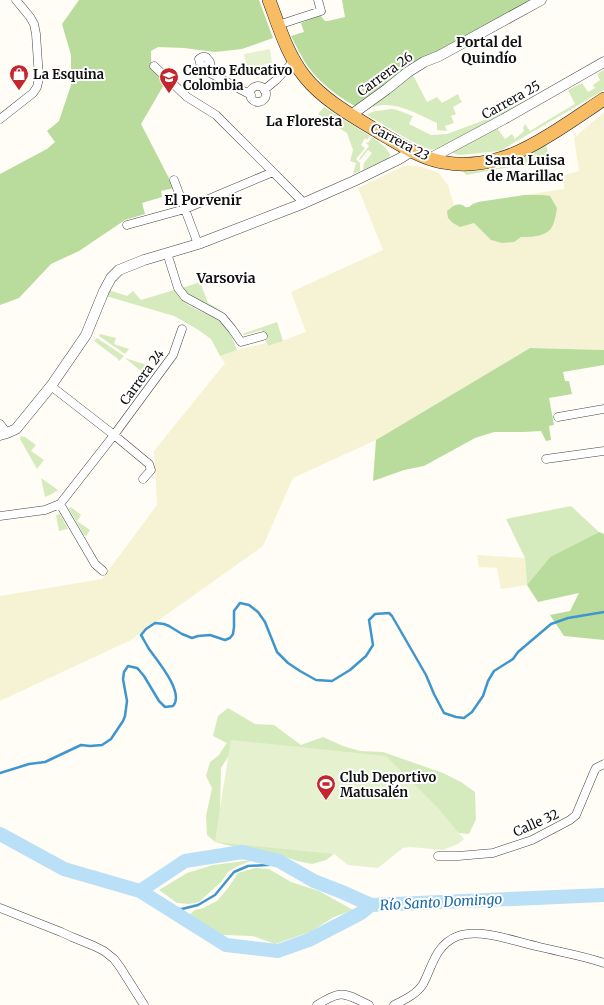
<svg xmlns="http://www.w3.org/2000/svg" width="604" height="1005" viewBox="0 0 604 1005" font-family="Merriweather,serif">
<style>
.farmland{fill:#f6f3d4}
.green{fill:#d5ebbd}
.forest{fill:#b9dc9c}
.pitch{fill:#e6f2cf}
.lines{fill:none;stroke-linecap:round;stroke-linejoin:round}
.stream{stroke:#3f96cf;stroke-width:2.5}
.river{stroke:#b9e0f7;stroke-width:14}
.minor-casing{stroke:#444;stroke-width:9}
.tertiary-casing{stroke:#444;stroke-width:11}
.trunk-casing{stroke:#222;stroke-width:14}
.minor{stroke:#fff;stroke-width:8}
.tertiary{stroke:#fff;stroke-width:10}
.trunk{stroke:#f7bc64;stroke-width:13}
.labels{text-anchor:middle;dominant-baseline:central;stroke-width:4;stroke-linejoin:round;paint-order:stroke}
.poi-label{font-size:13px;font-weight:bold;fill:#111;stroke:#fff;text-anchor:start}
.street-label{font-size:13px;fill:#111;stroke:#fff}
.neighbourhood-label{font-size:14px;font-weight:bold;fill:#111;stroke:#fff}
.water-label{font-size:14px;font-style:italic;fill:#1768a6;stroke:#fff}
</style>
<rect width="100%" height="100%" fill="#fffdf5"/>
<!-- farmland -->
<path class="farmland" d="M 604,112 L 604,350 L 530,348 L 376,440 L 293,478 L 263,546 L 131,640 L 0,701 L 0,596 L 102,579 L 157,505 L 154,451 L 225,363 L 220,356 L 237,350 L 266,343 L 268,346 L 306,332 L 291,292 L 383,250 L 358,188 L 406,165 L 422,167 L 439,173 L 448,185 L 454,205 L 461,204 L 466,207 L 469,207 L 473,204 L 478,202 L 564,189 L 564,175 L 579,171 L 574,138 Z
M 477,555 L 525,558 L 527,585 L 501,589 L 497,568 L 479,567 Z"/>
<!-- green -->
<path class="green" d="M 604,70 L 604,90 L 500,151 L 460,155 L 455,154 L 452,152 L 454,149 L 497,128 L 505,139 L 512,134 L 515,139 L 524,131 L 523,128 L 525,124 L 530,131 L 548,120 L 575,104 L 568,90 L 582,83 L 588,92 L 595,88 L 593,85 L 600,80 L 597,74 Z
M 409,74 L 414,77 L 427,102 L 437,97 L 442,103 L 458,94 L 460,98 L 459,98 L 462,102 L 453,107 L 456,114 L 451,116 L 454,123 L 445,126 L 447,131 L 437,130 L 437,123 C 415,113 386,95 364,112 L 362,109 Z
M 543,92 L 443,147 L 430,150 L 411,141 L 367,115 C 373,110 378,111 385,110 C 387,110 389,109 391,109 C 398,109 406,114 413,116 L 409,124 L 431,135 L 447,134 L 482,121 Z
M 324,107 L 370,136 L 367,140 L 365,138 L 361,145 L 365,148 L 356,159 L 360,163 L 360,171 L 353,174 L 356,163 L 350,161 L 353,150 L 347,133 L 318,114 Z
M 372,137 L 386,148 L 390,154 L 389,158 L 363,170 L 364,163 L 372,153 L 368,150 L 360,160 L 359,159 L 369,146 L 366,143 L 366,142 L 368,143 Z
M 546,144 L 549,157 L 533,163 L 466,175 L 462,170 C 478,170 496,170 511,164 C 523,159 535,151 546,144 Z
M 200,282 L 208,303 L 218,309 L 215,310 L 188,295 L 182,288 Z
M 109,290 L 127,296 L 133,291 L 141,300 L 174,290 C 181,304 196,309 209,315 C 213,317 217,318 220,321 C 229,329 233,339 237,350 L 220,356 L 211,339 L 197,329 L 174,316 L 106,296 Z
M 277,322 L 283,341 L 268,346 L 262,330 L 245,335 L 242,334 Z
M 100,334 L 116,338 L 114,344 L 129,349 L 125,354 L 99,336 Z
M 97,338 L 124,356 L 119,361 L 118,360 L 118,359 L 94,341 Z
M 125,358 L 153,367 L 147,376 Z
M 21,436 L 25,437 L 36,445 L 31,451 L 44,460 L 37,469 L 20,439 Z
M 41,478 L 58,490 L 52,494 L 45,497 Z
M 571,506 L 599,532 L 550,557 L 527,585 L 525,558 L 506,519 Z
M 71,507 L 81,515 L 77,521 L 90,530 L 86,536 L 84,535 L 69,509 Z
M 60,514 L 68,529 L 59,531 L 56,515 Z
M 228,708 L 255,724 L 274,725 L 301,745 L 323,737 L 343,746 L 360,751 L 383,752 L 443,773 L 461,782 L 475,792 L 476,819 L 469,834 L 448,832 L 237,749 L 228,757 L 221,768 L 220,808 L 221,827 L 334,854 L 326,860 L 312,864 L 297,861 L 275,853 L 247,850 L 215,842 L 207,835 L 206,816 L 212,788 L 206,776 L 210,762 L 219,755 L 227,743 L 213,736 L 218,716 Z
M 253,860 L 238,866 L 228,872 L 222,881 L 199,902 L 189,904 L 177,903 L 159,890 L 187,873 L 213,865 Z
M 255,868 L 269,869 L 291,882 L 319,891 L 353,910 L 334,917 L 310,932 L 275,944 L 253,936 L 223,935 L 189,915 L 195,910 L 203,908 L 217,901 L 228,888 L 238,873 Z"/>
<!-- forest -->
<path class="forest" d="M 79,0 L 259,0 L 273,38 L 242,49 L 215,52 L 184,48 L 158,47 L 151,51 L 151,68 L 165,83 L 141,124 L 174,188 L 161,191 L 162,197 L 142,203 L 145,214 L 125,220 L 79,251 L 51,264 L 19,298 L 0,305 L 0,174 L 47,149 L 55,142 L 47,131 L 59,121 L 71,85 L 71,55 L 62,24 Z
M 342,0 L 529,0 L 528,4 L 355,106 C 340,98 320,83 310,69 C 302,59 297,47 291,36 L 304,32 L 301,23 L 320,15 L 325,21 L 328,21 L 345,17 Z
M 525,195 L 543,195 L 550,196 L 557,208 C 556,214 555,220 553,225 C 548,237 532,237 521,237 L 514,242 L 502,243 L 491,240 L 474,223 L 460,227 L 453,223 L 448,218 L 447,211 C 452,207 456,203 462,205 C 468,208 462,207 469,207 L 473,204 L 478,202 Z
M 530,348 L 604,350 L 604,365 L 563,372 L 565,381 L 569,381 L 572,394 L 549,398 L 554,425 L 549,426 L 551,440 L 546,441 L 541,431 L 524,432 L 494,432 L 475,438 L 424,466 L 404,470 L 373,481 L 376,440 Z
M 599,532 L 604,534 L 604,640 L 564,636 L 550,615 L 570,611 L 579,593 L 538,602 L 527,585 L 550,557 Z"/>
<!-- pitch -->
<path class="pitch" d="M 270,49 L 272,63 L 247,68 L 244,54 Z
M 231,740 L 386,756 L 437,807 L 464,839 L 458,844 L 443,850 L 410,847 L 403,848 L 378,868 L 348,865 L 334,854 L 215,842 L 220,808 Z"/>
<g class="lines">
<!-- stream -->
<path class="stream" d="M 0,773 L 29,764 L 45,762 L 81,745 L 90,746 L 102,745 L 111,739 L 123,721 L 125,716 L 127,701 L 123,679 L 124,672 L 128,666 L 137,668 L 139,670 L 144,676 L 159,701 L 165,707 L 173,706 C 185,693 157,660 149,649 C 146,644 144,640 141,635 L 146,629 L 155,623 L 164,624 L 169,626 L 182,634 L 192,638 L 198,636 L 210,635 L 225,640 L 230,638 L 233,634 L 234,627 L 234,611 L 240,603 L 249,605 L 258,612 L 265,622 L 277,652 L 288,663 L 300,671 L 316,680 L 332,681 L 350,670 L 366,656 L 373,645 L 369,620 L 375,614 L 389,613 L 392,616 L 426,675 L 434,694 L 444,713 L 456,717 L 464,718 L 472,712 L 483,696 L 488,681 L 494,671 L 513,659 L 518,652 L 551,624 L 568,618 L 604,612
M 168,909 L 182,909 L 198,905 L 215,895 L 234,872 L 248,866 L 284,864"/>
<!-- river -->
<path class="river" d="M 0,834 L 64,869 L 140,891 L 185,861 L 242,852 L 279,861 L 314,881 L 342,892 L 371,905 L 604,895
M 140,891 L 226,945 L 278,951 L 309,940 L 361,913 L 371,905"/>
<!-- minor casing -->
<g class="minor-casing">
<path id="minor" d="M 278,25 L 321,11 L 318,0
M 154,66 L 187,97 L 216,115 L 304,203
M 210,73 L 210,62 L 206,57 L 202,57 L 199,59 L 200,63 L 210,73 L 251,95
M250 94a8 8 0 1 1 16 0a8 8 0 1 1-16 0Z
M 264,90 L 276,80 L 294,61
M 0,119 L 33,93 L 37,87 L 39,78 L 36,34 L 34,24 L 30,17 L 16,0
M 174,180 L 198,244
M 127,225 L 185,209 L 273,172
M 167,253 L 178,288 L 185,297 L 222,317 L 232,329 L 241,342 L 263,336
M 51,386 L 114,435 L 149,464 L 151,470 L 143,479
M 558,417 L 604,409
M 0,424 L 7,433
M 546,459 L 604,451
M 60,504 L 95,564 L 103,571
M 0,516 L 45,510 L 60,504 L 114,435 L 173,355 L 182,329
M 438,856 L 458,856 L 493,853 L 532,840 L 570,820 L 576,815 L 594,772 L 596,768 L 604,764
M 0,908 L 61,932 L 72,937 L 94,946 L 104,951 L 114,959 L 120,967 L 144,1005
M 317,1005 C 342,989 344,993 369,1005
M 394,1005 C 404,1000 417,994 423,984 C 429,973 432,961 439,951 C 443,945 451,938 458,936 C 481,928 513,941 536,946 C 559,952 581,955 604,963"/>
</g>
<!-- tertiary casing -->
<g class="tertiary-casing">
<path id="tertiary" d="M 351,115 L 387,89 L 408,72 L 424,62 L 439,56 L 541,0
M 429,159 L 504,119 L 604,62
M 0,435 L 7,433 L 16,429 L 51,386 L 86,335 L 104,291 L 111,278 L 119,270 L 144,260 L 198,244 L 304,203 L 354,181 L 399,159 L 412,151"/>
</g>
<!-- trunk casing -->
<g class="trunk-casing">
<path id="trunk" d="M 269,0 C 279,26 287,55 305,77 C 324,101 356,118 382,134 C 401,145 420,158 442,162 C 461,166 481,164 499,159 C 518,154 535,144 551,134 C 569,123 586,111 604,99"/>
</g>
<!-- minor -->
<use href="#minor" class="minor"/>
<!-- tertiary -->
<use href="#tertiary" class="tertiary"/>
<!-- trunk -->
<use href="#trunk" class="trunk"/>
</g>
<!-- icons -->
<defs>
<g id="shop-pin" transform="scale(1)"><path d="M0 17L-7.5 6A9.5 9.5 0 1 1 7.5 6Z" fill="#c4262e" stroke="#fff"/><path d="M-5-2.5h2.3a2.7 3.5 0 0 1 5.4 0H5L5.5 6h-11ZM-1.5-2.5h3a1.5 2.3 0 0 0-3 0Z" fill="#fff"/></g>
<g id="school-pin" transform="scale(1)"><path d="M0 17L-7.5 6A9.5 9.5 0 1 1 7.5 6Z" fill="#c4262e" stroke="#fff"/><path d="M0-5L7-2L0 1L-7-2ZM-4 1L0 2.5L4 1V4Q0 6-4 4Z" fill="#fff"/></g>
<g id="stadium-pin" transform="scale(1)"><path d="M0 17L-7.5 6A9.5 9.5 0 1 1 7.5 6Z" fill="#c4262e" stroke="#fff"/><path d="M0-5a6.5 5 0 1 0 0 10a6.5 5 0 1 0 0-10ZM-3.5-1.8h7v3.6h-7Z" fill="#fff"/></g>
</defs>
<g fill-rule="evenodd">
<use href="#shop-pin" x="19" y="74"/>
<use href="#school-pin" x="169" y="77"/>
<use href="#stadium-pin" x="326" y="784"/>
</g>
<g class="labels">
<!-- poi labels -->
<g class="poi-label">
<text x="183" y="70">Centro Educativo<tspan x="183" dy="15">Colombia</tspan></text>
<text x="33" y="74">La Esquina</text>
<text x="340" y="777">Club Deportivo<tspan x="340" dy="15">Matusalén</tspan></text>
</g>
<!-- street labels -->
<g class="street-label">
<text transform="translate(385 74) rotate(-36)">Carrera 26</text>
<text transform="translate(511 100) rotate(-29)">Carrera 25</text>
<text transform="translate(400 142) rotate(28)">Carrera 23</text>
<text transform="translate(142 377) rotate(-54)">Carrera 24</text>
<text transform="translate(536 823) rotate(-24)">Calle 32</text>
</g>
<!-- neighbourhood labels -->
<g class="neighbourhood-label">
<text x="489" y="42">Portal del<tspan x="489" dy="16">Quindío</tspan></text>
<text x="304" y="121">La Floresta</text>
<text x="525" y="160">Santa Luisa<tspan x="525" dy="16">de Marillac</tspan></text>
<text x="203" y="200">El Porvenir</text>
<text x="226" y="278">Varsovia</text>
</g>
<!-- water labels -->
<g class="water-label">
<text transform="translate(441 902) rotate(-3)">Río Santo Domingo</text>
</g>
</g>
</svg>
